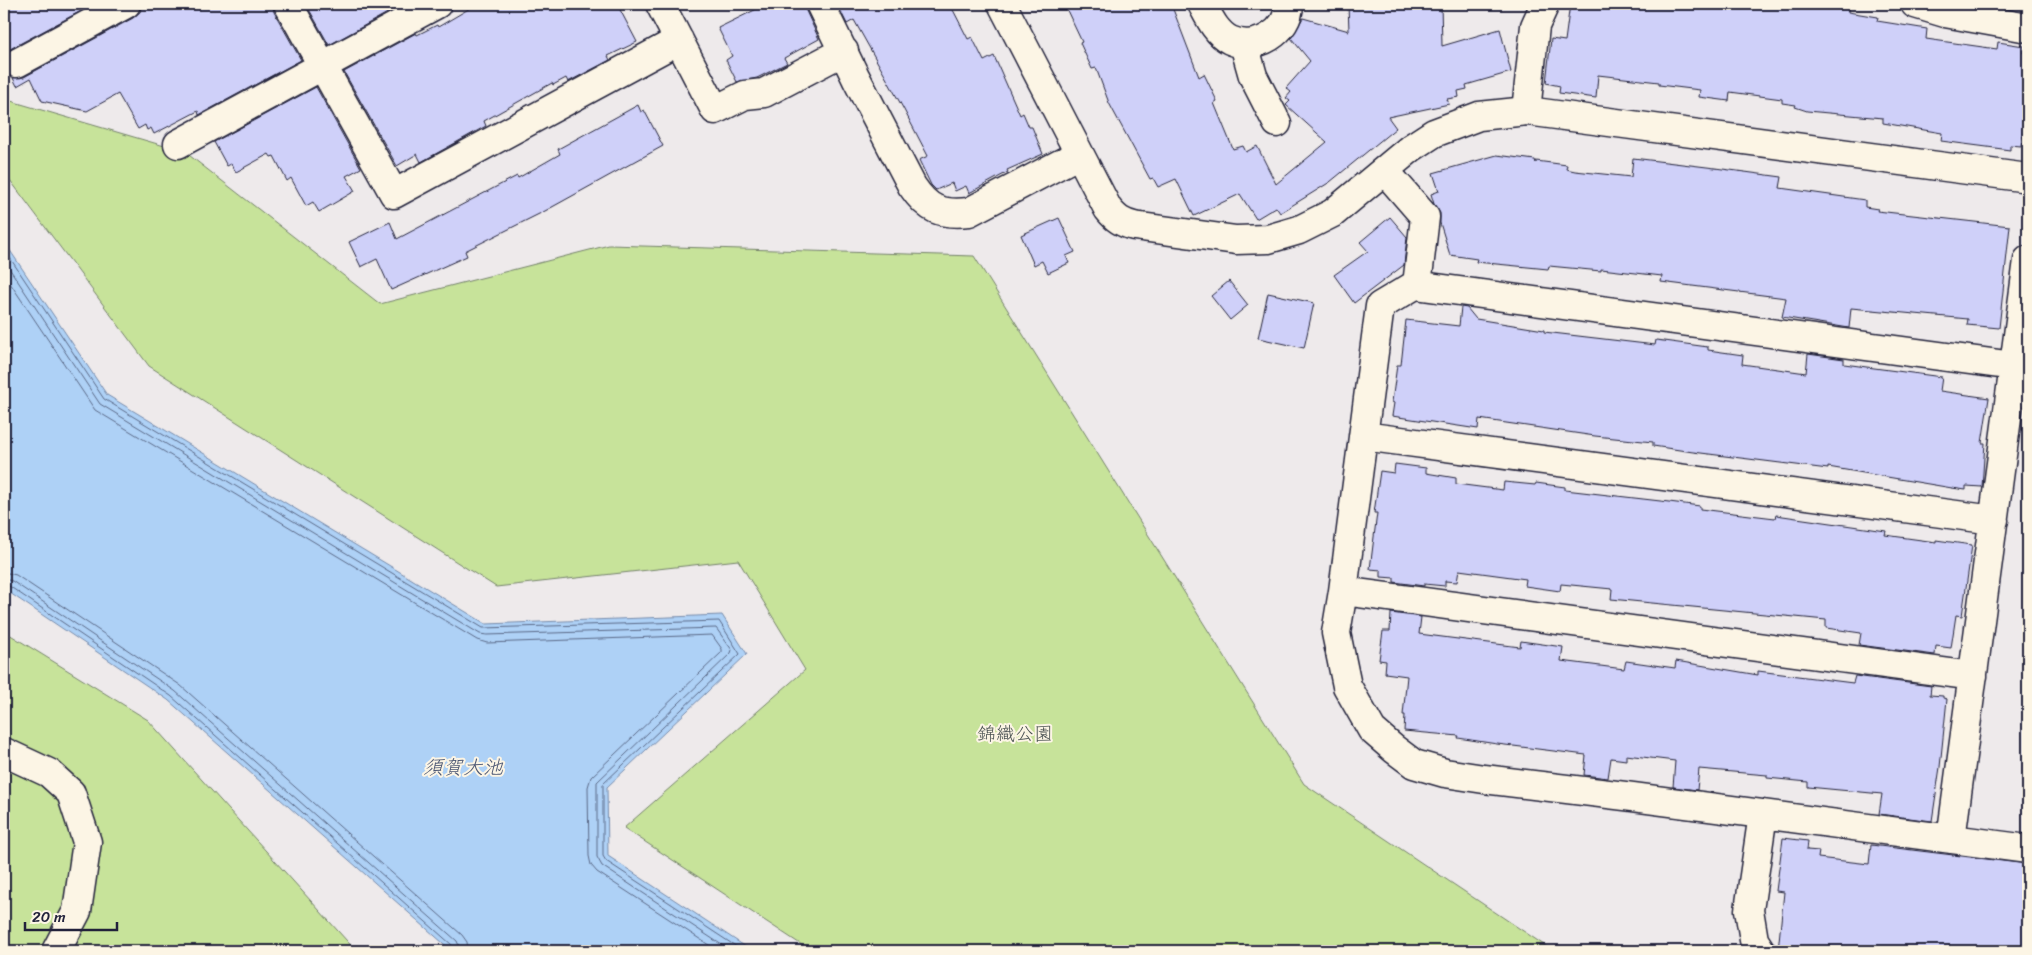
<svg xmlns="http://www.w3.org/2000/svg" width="2032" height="955" viewBox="0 0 2032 955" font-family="Sriracha,'Klee One',sans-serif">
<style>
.green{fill:#c7e39a;stroke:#74826a}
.water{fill:#aed1f6;stroke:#768bab}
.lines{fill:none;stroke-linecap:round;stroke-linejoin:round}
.shore{stroke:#5a6886;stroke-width:1}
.building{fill:#cfd0f9;stroke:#22223b}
.pedestrian-casing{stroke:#22223b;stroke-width:31}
.minor-casing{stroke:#22223b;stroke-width:31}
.tertiary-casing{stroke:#22223b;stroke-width:31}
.pedestrian{stroke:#fcf5e5;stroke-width:28}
.minor{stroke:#fcf5e5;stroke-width:28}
.tertiary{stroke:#fcf5e5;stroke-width:28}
.labels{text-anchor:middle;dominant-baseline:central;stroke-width:4;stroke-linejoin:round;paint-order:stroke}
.park-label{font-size:19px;fill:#4b5253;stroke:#fcf5e5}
.water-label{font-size:20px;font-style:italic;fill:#4c5773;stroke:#fcf5e5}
</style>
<rect width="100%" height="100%" fill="#eeeaeb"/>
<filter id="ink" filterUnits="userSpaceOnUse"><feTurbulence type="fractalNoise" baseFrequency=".02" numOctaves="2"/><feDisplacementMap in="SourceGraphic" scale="10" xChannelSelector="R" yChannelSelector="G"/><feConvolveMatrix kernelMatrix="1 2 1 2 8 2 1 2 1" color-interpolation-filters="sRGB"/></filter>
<g filter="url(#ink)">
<!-- green -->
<path class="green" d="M 4,99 L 185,152 L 380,304 L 609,245 L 974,256 L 1304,784 L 1553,951 L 811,951 L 624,828 L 805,670 L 738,560 L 496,587 L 149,366 L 4,172 Z
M 4,631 L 148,720 L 356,951 L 4,951 Z"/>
<!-- water -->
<path class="water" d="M 9,249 L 107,395 L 486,624 L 722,615 L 747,654 L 607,787 L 608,856 L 752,951 L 452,951 L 168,700 L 4,589 L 4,254 Z"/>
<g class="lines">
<!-- shore -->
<path class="shore" d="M 4,257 L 10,258 L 104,399 L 483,628 L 719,621 L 740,654 L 603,784 L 603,856 L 606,861 L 743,951
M 4,264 L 7,265 L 100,404 L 480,634 L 487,635 L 716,628 L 732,650 L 731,653 L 597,782 L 597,857 L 602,866 L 731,951
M 4,274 L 95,410 L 477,640 L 487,643 L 712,635 L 722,649 L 722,652 L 591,777 L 588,787 L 589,856 L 591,865 L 597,872 L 718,951
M 4,572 L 16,575 L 180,685 L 462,935 L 467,942 L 468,951
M 4,579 L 12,581 L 175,691 L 457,941 L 461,951
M 4,585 L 9,586 L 171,696 L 452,945 L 454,951"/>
</g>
<!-- building -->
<path class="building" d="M 4,4 L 94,4 L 10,49 L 4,55 Z
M 142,4 L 272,4 L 274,12 L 301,60 L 199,115 L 198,111 L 154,134 L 151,128 L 147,130 L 145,125 L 138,129 L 118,94 L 87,111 L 42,101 L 31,78 L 17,86 L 13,78 L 24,77 L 133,18 L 140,12 Z
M 306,4 L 401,4 L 402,5 L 329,45 Z
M 477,4 L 617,4 L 637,42 L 608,56 L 610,60 L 568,82 L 566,78 L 553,85 L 552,83 L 484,121 L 486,126 L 421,162 L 417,154 L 397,166 L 344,72 L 416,33 L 417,35 L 437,25 L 438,27 Z
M 767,4 L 805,4 L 806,11 L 819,39 L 784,58 L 787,63 L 757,78 L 737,82 L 726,60 L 732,56 L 718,28 Z
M 837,4 L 950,4 L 968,39 L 972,37 L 984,61 L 994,56 L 1020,115 L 1023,113 L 1029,127 L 1032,127 L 1043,154 L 1007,170 L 1008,172 L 969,193 L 966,186 L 955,191 L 952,183 L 936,190 L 931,185 L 919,160 L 928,156 L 903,108 L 854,20 L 847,24 Z
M 1064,4 L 1171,4 L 1199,77 L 1204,74 L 1217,101 L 1214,103 L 1233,149 L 1243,146 L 1246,152 L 1257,146 L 1276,184 L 1327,142 L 1286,105 L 1290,101 L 1286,98 L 1291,92 L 1286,88 L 1310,61 L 1291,38 L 1303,18 L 1349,31 L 1348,4 L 1441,4 L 1442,46 L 1500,29 L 1511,72 L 1466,85 L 1467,89 L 1458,91 L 1459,97 L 1447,99 L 1449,104 L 1388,117 L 1396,128 L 1330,182 L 1280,213 L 1276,207 L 1256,219 L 1240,194 L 1194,216 L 1176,179 L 1158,187 L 1153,178 L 1150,179 L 1109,103 L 1096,68 L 1092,69 L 1080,43 L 1082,42 Z
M 1570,4 L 1849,4 L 1848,12 L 1878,17 L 1877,21 L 1927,29 L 1926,39 L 1997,49 L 1998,42 L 2024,46 L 2023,53 L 2028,54 L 2028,97 L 2021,146 L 2010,145 L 2010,150 L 1941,141 L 1942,133 L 1883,123 L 1883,118 L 1807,111 L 1795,107 L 1796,105 L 1782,103 L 1782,99 L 1730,92 L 1729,101 L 1699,97 L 1700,90 L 1659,85 L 1659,82 L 1598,75 L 1596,98 L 1559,93 L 1560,86 L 1546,83 L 1551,39 L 1565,41 Z
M 316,87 L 361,168 L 346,176 L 355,191 L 319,212 L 313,202 L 306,206 L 291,178 L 287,181 L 274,156 L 271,157 L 269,154 L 236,172 L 231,164 L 227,166 L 214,142 Z
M 638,105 L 641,112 L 644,110 L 663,146 L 545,211 L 465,251 L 467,256 L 391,290 L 377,259 L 361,267 L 349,242 L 390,222 L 397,239 L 492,189 L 517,176 L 518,178 L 560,154 L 558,149 Z
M 1497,155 L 1535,160 L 1536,163 L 1536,161 L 1567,165 L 1566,169 L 1575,171 L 1631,177 L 1633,158 L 1715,168 L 1782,177 L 1780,188 L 1865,200 L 1865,207 L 1878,209 L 1877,211 L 2010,226 L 1999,328 L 1967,325 L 1968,319 L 1851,308 L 1849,328 L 1782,317 L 1786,298 L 1661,282 L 1662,276 L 1601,269 L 1601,271 L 1549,266 L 1548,269 L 1476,262 L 1477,259 L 1450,255 L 1440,223 L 1440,213 L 1434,204 L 1431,194 L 1439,191 L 1433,173 Z
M 1390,217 L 1407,237 L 1404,265 L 1354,303 L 1334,275 L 1368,251 L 1360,242 Z
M 1059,218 L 1075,252 L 1066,256 L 1069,263 L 1048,273 L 1042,261 L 1034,265 L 1021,235 Z
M 1229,281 L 1248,305 L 1230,320 L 1211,296 Z
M 1268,293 L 1314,303 L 1304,348 L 1258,338 Z
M 1461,307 L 1467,308 L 1476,319 L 1544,330 L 1544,332 L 1655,345 L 1656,340 L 1708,347 L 1708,350 L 1743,355 L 1742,364 L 1806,373 L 1808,354 L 1844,359 L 1844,364 L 1942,377 L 1940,391 L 1989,398 L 1982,443 L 1985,443 L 1982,487 L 1966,486 L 1966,490 L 1952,488 L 1828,467 L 1828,469 L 1693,452 L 1653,446 L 1653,442 L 1595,436 L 1479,419 L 1478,429 L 1392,416 L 1394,403 L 1392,402 L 1397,365 L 1401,365 L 1406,320 L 1459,326 Z
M 1395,464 L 1426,468 L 1426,473 L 1456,478 L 1456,484 L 1503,490 L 1504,482 L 1535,485 L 1536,483 L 1565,487 L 1565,490 L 1669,502 L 1700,506 L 1700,509 L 1775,518 L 1776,515 L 1886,531 L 1885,535 L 1936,542 L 1936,540 L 1972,545 L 1962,616 L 1956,615 L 1951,648 L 1936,646 L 1935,655 L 1859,645 L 1861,633 L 1826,628 L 1826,620 L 1611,599 L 1612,589 L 1561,584 L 1560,591 L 1525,586 L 1526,579 L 1459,570 L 1457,582 L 1445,581 L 1445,586 L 1424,584 L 1424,586 L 1394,582 L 1394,578 L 1381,577 L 1381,570 L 1370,569 L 1377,513 L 1374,513 L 1380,471 L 1394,473 Z
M 1391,613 L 1421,617 L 1419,634 L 1520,647 L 1521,641 L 1563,647 L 1561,661 L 1624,669 L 1626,661 L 1675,668 L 1676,661 L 1758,675 L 1758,671 L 1853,683 L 1855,676 L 1931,686 L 1930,695 L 1943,696 L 1943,698 L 1947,699 L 1940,767 L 1932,821 L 1879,814 L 1882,794 L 1808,787 L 1808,782 L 1767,778 L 1767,775 L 1699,769 L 1697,790 L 1673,787 L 1675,761 L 1626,755 L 1626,760 L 1611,758 L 1608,778 L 1584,775 L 1586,755 L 1497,744 L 1458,738 L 1459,736 L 1404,731 L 1405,715 L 1403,715 L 1407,676 L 1385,673 L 1386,661 L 1379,660 L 1383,631 L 1390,631 Z
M 1783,838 L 1808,841 L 1807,850 L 1819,851 L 1818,858 L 1869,864 L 1871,845 L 2027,864 L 2025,885 L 2028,885 L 2028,951 L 1778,951 L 1784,892 L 1776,891 Z"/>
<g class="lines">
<!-- pedestrian casing -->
<g class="pedestrian-casing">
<path id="pedestrian" d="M 1385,171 L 1425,217 L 1417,285
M 4,752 L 49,773 L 71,793 L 87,842 L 77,911 L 56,951"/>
</g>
<!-- minor casing -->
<g class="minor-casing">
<path id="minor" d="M 288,4 L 394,194 L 679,40
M 660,4 L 715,110 L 745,95 L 764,93 L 844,51
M 820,4 L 856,78 L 912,186 C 928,210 941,215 969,212 L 1079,154
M 1202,4 C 1209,17 1216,33 1230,40 C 1256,52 1289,32 1289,4
M 1915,4 L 1945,13 L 2028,28
M 1244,44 L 1253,76 L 1277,123
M 17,63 L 126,4
M 1526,111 L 1535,26 L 1545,4
M 178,144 L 437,4
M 2014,366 L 1415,285 L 1380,306 L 1343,591 L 1336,633 L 1347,686 L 1372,730 L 1394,749 L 1414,764 L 1445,773 L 1484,779 L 1625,796 L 2028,849
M 1363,436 L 1994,520
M 1343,591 L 1973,676
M 1951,839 L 2028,260
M 1761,951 L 1754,940 L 1749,910 L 1763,814"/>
</g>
<!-- tertiary casing -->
<g class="tertiary-casing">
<path id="tertiary" d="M 1002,4 L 1108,209 C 1116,219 1122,223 1134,226 L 1236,240 L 1268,239 L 1299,230 L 1333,213 L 1411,148 L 1434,133 L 1479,116 L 1527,111 L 2028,178"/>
</g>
<!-- pedestrian -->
<use href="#pedestrian" class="pedestrian"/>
<!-- minor -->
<use href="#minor" class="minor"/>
<!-- tertiary -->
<use href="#tertiary" class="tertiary"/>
</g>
</g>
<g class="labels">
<!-- park labels -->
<g class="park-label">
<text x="1015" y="733">錦織公園</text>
</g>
<!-- water labels -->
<g class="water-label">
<text x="463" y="767">須賀大池</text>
</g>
</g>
<!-- margin -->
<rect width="2032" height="955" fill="none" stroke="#fcf5e5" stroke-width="20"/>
<rect x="10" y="10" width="2012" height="935" fill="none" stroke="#22223b" stroke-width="2" filter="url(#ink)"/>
<!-- scale -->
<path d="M25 922v8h92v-8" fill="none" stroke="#22223b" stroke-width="2.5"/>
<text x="32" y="922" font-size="15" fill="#22223b" stroke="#fcf5e5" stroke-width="4" paint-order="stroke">20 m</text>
</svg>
